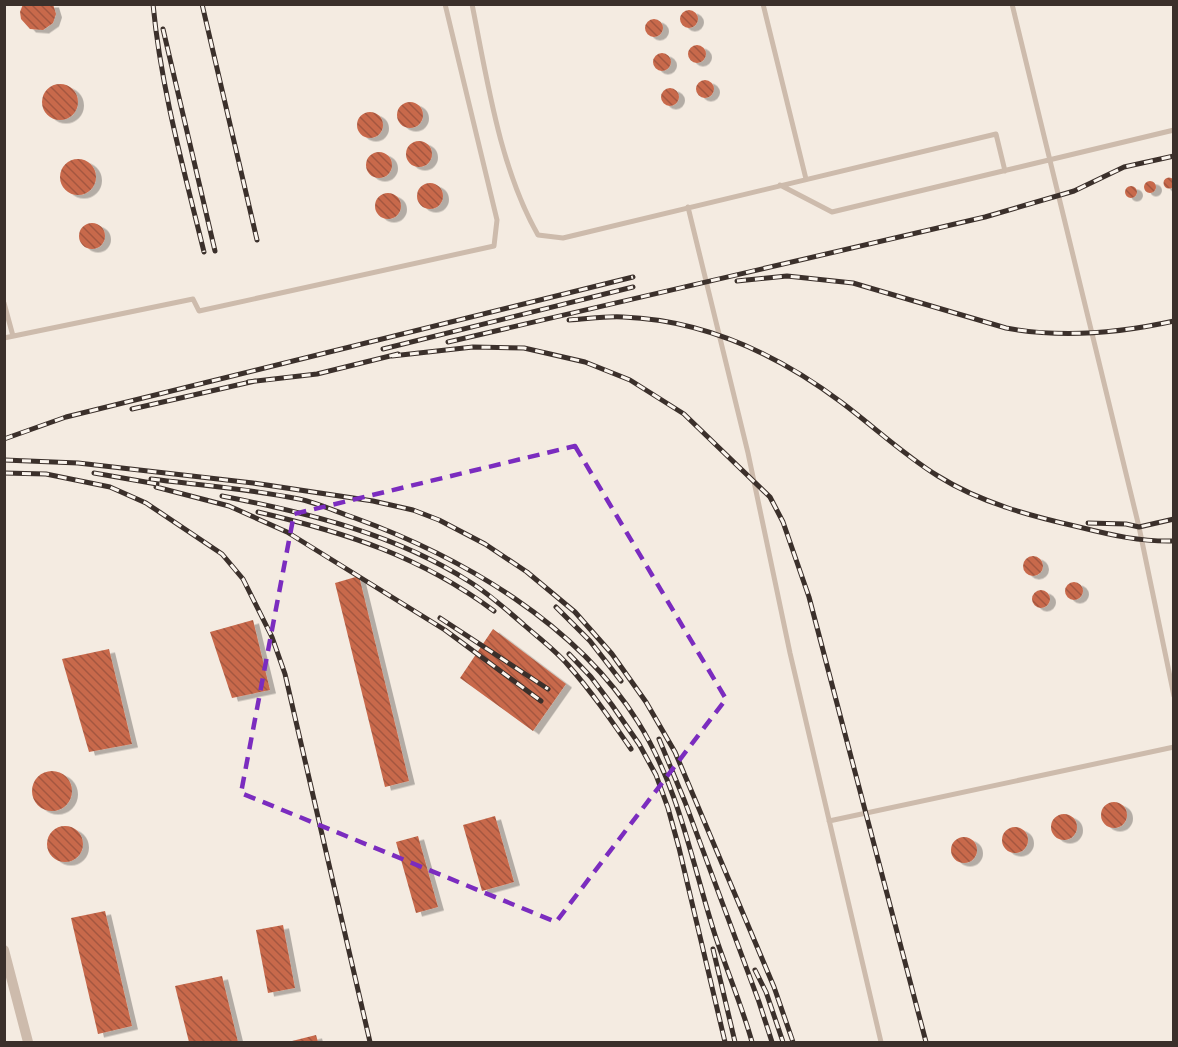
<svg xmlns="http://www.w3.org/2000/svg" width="1178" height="1047" viewBox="0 0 1178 1047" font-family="Montserrat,sans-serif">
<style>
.building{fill:url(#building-back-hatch);filter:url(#shadow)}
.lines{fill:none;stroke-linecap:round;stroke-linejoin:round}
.service{stroke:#cdbbac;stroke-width:5}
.minor{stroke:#cdbbac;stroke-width:10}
.rail-casing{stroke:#3b302b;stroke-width:5}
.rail{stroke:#fbf5ee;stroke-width:3;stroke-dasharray:9;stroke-linecap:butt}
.marked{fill:none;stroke:#7b2cbf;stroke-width:4.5;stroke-dasharray:12 8;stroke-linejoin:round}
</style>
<defs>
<pattern id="building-back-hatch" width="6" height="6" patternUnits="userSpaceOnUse" patternTransform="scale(1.5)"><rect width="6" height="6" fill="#c8694b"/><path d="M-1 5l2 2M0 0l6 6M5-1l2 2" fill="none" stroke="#a4573f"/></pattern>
<filter id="shadow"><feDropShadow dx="6" dy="3.5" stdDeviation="0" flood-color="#0004"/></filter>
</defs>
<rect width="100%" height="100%" fill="#f4ebe1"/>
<!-- building -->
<path class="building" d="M 23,4 L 53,4 L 56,14 L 53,23 L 43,30 L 30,29 L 21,19 L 20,12 Z
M680 19a9 9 0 1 1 18 0a9 9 0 1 1-18 0Z
M645 28a9 9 0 1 1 18 0a9 9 0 1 1-18 0Z
M688 54a9 9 0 1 1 18 0a9 9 0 1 1-18 0Z
M653 62a9 9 0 1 1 18 0a9 9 0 1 1-18 0Z
M696 89a9 9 0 1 1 18 0a9 9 0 1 1-18 0Z
M42 102a18 18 0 1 1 36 0a18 18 0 1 1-36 0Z
M661 97a9 9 0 1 1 18 0a9 9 0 1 1-18 0Z
M397 115a13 13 0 1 1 26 0a13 13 0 1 1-26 0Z
M357 125a13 13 0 1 1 26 0a13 13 0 1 1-26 0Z
M406 154a13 13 0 1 1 26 0a13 13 0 1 1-26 0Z
M366 165a13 13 0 1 1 26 0a13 13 0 1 1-26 0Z
M60 177a18 18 0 1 1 36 0a18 18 0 1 1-36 0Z
M1163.5 183a5.5 5.5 0 1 1 11 0a5.5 5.5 0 1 1-11 0Z
M1144 187a6 6 0 1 1 12 0a6 6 0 1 1-12 0Z
M417 196a13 13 0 1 1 26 0a13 13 0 1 1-26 0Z
M1125 192a6 6 0 1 1 12 0a6 6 0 1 1-12 0Z
M375 206a13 13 0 1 1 26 0a13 13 0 1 1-26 0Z
M79 236a13 13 0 1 1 26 0a13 13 0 1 1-26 0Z
M1023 566a10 10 0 1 1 20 0a10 10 0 1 1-20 0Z
M 359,576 L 409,781 L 385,787 L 335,583 Z
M1065 591a9 9 0 1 1 18 0a9 9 0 1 1-18 0Z
M1032 599a9 9 0 1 1 18 0a9 9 0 1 1-18 0Z
M 253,620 L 270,690 L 232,698 L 210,632 Z
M 493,629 L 566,684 L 533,731 L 460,678 Z
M 109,649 L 132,744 L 89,752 L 62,659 Z
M32 791a20 20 0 1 1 40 0a20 20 0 1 1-40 0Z
M1101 815a13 13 0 1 1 26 0a13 13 0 1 1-26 0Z
M1051 827a13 13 0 1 1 26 0a13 13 0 1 1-26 0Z
M 495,816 L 514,882 L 482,891 L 463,825 Z
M47 844a18 18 0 1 1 36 0a18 18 0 1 1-36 0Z
M1002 840a13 13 0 1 1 26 0a13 13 0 1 1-26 0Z
M 418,836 L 438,907 L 416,913 L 396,842 Z
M951 850a13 13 0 1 1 26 0a13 13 0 1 1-26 0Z
M 105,911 L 132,1026 L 98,1034 L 71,918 Z
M 283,925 L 295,988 L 268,993 L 256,930 Z
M 222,976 L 238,1042 L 189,1042 L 175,986 Z
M 316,1035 L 318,1042 L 288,1042 Z"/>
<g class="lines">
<!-- service -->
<path class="service" d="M 472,4 C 487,79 500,169 538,235 L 563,238 L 996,134 L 1005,171
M 763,4 L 806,179
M 1012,4 L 1139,527 L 1174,696
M 780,185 L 832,212 L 1174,130
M 688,207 L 748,453 L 790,653 L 881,1042
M 4,303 L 13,336
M 4,338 L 193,299 L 199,311 L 494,246 L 497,220 L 445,4
M 829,821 L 1174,747"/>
<!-- minor -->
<path class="minor" d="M 4,950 L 28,1042"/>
<!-- rail casing -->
<g class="rail-casing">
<path id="rail" d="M 153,4 C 161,89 184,170 204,252
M 202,4 L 257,240
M 163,29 L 215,251
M 737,281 L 787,276 L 853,283 L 1006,328 C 1060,338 1120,333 1174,321
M 569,320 C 587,319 605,316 623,317 C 704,320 777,354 841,402 C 873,426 904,455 938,476 C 981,503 1031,516 1079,527 C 1111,535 1141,542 1174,541
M 448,342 L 985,217 L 1074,191 L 1124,167 L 1174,156
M 383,349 L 633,287
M 392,356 L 473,347 L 524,348 L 585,362 L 630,380 L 684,414 L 770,497 L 783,522 L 809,597 L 926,1042
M 248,382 L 317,374 L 398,354
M 132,409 L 255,381
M 4,439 L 66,417 L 633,277
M 4,460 L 78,463 L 253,483 L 373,501 L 413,510 L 439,520 L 485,544 L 527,572 L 575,612 L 612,654 L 646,702 L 675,752 L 774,987 L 793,1042
M 4,473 L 46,474 L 110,487 L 146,503 L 222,554 L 243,579 L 272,637 L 285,674 L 370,1042
M 94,473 L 157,484
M 151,479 C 200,485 251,489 299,499 C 318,503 337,512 355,518 C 462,557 577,624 638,722 C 679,787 692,863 715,935 C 727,971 742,1006 752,1042
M 156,487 L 229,506 L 287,532 L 445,630 L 541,701
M 222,496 C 309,513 395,534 470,582 C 489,594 507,610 524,625 C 539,638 555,650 568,665 C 591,691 611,720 631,749
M 258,512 C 347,533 420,556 494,611
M 1088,523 L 1126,524 L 1139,527 L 1174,519
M 556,607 L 590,641 L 621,681
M 440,618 L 548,689
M 569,654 L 591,677 L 612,705 L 639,744 L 656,775 L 668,808 L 679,848 L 725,1042
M 659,739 L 685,802 L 759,1002 L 772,1042
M 713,949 L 735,1042
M 755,970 L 766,992 L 783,1042"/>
</g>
<!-- rail -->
<use href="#rail" class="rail"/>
</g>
<!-- marked area -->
<path class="marked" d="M 575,446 L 726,699 L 556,922 L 241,793 L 294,514 Z"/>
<!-- border -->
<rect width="1178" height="1047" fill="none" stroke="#3b302b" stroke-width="12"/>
</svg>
